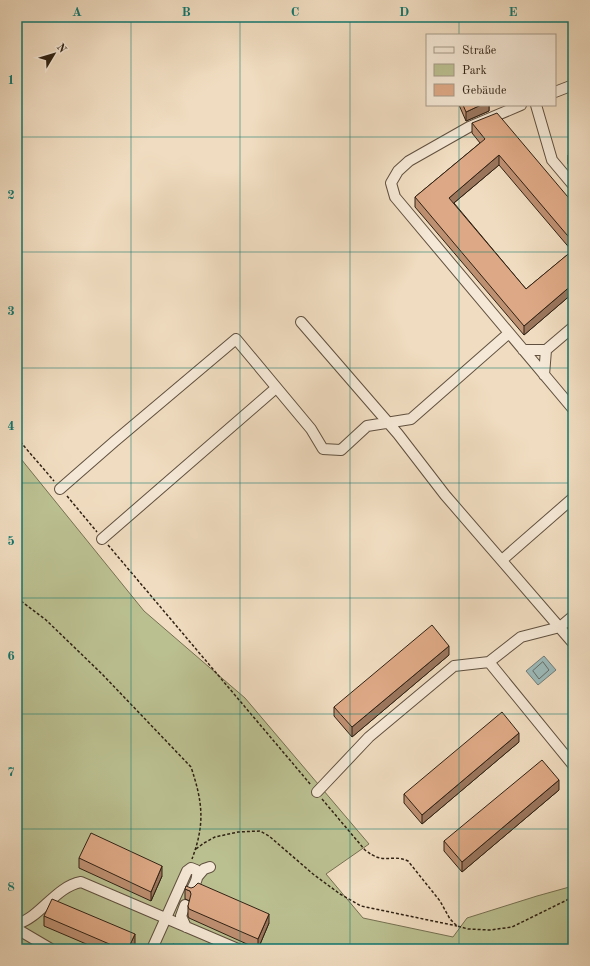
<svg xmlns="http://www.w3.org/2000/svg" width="590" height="966" viewBox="0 0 590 966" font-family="'Old Standard TT',serif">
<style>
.green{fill:#bbc091;stroke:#767152}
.water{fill:#9cbaba;stroke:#717d78}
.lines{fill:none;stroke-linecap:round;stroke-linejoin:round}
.shore{stroke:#666e67;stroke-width:1}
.minor-casing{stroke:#60503f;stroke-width:12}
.path{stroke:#302214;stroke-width:1.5;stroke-dasharray:3 2;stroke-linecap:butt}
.minor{stroke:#f5e8d6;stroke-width:10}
.wall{fill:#be9072;stroke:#302214;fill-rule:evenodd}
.shaded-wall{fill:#9b765d;stroke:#302214}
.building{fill:#dda885;stroke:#302214}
.grid{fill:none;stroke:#0f766e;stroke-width:1;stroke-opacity:0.55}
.neatline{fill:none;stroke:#0f766e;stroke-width:1.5}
.grid-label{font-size:13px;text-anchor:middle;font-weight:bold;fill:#0f766e}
</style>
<rect width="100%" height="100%" fill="#f0dcc0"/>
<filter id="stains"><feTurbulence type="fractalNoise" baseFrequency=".005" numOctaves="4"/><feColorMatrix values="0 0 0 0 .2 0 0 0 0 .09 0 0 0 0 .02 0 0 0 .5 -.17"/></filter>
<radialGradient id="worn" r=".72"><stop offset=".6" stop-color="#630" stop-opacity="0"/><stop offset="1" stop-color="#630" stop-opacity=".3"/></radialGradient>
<!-- green -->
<path class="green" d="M 17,454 L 144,611 L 245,698 L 369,844 L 326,874 L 363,918 L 453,937 L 467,918 L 537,896 L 573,886 L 573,949 L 17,949 Z"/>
<!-- water -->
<path class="water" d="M 544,656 L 556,670 L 538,685 L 526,671 Z"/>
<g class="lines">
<!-- shore -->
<path class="shore" d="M 543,662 L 549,670 L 539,679 L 533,671 Z"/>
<!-- minor casing -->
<g class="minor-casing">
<path id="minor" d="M 555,92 L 573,85
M 521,105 L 469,127 L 409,161 L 398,171 L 391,183 L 395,197 L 573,409
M 536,105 L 552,160 L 573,185
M 301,322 L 398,434 L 445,495 L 573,643
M 523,350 L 546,350 L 573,327
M 544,375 L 546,350
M 60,489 L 115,441 L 236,339 L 311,429 L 323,449 L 341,450 L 367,426 L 411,419 L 509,333
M 102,539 L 276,388
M 502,560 L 573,498
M 489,662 L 573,765
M 317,792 L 369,737 L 454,666 L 489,662 L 521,637 L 560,627 L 573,616
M 198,876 L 204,869 L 210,867
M 185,905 L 181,916 L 186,927
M 17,924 C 41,917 55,887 81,882 L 238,949
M 17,929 L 51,949
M 152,949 L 187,871 L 191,868 L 196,870 C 200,877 194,885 191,891"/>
</g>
<!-- path -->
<path class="path" d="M 17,438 L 54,481
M 67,496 L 97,532
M 108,545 L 311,785
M 17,598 L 46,620 L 102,674 L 191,767 C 203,803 205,824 192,859
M 322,799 L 365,850 C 385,866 390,853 408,861 L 440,901 L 450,919 L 457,926 L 468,929 L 490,930 L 512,927 L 573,897
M 196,849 L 204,843 L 215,837 L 238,832 L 260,831 L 269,836 L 313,874 L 340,894 L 361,906 L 457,926"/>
<!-- minor -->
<use href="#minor" class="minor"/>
</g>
<!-- wall -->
<path class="wall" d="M 459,105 L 489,105 L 489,111 L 466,121 Z
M 472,123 L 573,203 L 573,293 L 524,335 L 415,207 L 415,197 L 480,143 L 472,133 ZM 499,165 L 572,251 L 526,289 L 454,203 Z
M 573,151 L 573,170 L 568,164 L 568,155 Z
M 449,655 L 352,737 L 334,716 L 334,707 Z
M 519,742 L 422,824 L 404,803 L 404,794 Z
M 559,790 L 462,872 L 444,851 L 444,841 Z
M 79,858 L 162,876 L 151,901 L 79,868 Z
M 185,889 L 269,923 L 258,949 L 189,918 L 188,916 L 188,906 L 190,901 L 185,899 Z
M 44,916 L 135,944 L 132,949 L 98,949 L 44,926 Z"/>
<!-- shaded-wall -->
<path class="shaded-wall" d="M 481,105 L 489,105 L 489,111 L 466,121 L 466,112 Z
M 499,155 L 499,165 L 449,207 L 449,198 Z
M 573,284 L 573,293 L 524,335 L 524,326 Z
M 449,646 L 449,655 L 352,737 L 352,727 Z
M 519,733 L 519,742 L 422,824 L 422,815 Z
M 559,780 L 559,790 L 462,872 L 462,862 Z
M 162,866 L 162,876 L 151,901 L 151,892 Z
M 269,914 L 269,923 L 258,949 L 258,939 Z
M 135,934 L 135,944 L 132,949 L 128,949 Z"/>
<!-- building -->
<path class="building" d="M 463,105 L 481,105 L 466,112 Z
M 497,113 L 573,203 L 573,242 L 499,155 L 449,198 L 526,289 L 573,250 L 573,284 L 524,326 L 415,197 L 485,139 L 472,123 Z
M 573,151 L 573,160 L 568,155 Z
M 432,625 L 449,646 L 352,727 L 334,707 Z
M 502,712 L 519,733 L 422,815 L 404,794 Z
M 542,760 L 559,780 L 462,862 L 444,841 Z
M 91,833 L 162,866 L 151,892 L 79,858 Z
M 198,883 L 269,914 L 258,939 L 189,909 L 188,906 L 191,894 L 190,891 L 185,889 L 186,886 L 191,888 L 194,887 Z
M 52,899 L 135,934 L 128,949 L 121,949 L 44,916 Z
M 173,944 L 183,949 L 171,949 Z"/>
<!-- grid -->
<path class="grid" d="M 131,17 L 131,949M 240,17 L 240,949M 350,17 L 350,949M 459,17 L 459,35M 459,105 L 459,949M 17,137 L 573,137M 17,252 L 573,252M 17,368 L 573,368M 17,483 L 573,483M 17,598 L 573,598M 17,714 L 573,714M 17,829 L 573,829"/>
<!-- margin -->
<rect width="590" height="966" fill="none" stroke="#f0dcc0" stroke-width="44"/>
<!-- legend -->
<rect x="426" y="34" width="130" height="72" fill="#f5e8d6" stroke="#a69988"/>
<rect x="434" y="47" width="20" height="6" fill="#f5e8d6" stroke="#a69988"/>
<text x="462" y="54" font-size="12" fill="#302214">Straße</text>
<rect x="434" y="64" width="20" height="12" fill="#bbc091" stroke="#a69988"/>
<text x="462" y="74" font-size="12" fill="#302214">Park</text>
<rect x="434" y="84" width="20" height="12" fill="#dda885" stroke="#a69988"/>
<text x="462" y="94" font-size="12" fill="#302214">Gebäude</text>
<!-- north arrow -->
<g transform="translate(54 54) rotate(52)" stroke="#f5e8d6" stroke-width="3" paint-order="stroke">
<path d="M0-3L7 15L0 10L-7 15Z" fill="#302214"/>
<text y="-6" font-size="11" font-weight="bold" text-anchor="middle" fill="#302214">N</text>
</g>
<rect x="22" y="22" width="546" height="922" class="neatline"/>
<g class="grid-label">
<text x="77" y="16">A</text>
<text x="186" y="16">B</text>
<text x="295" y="16">C</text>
<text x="404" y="16">D</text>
<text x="513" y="16">E</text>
<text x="11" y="84">1</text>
<text x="11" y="199">2</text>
<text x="11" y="315">3</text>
<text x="11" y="430">4</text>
<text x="11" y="545">5</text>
<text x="11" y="660">6</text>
<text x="11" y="776">7</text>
<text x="11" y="891">8</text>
</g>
<rect width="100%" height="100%" filter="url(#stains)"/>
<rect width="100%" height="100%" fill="url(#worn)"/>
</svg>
